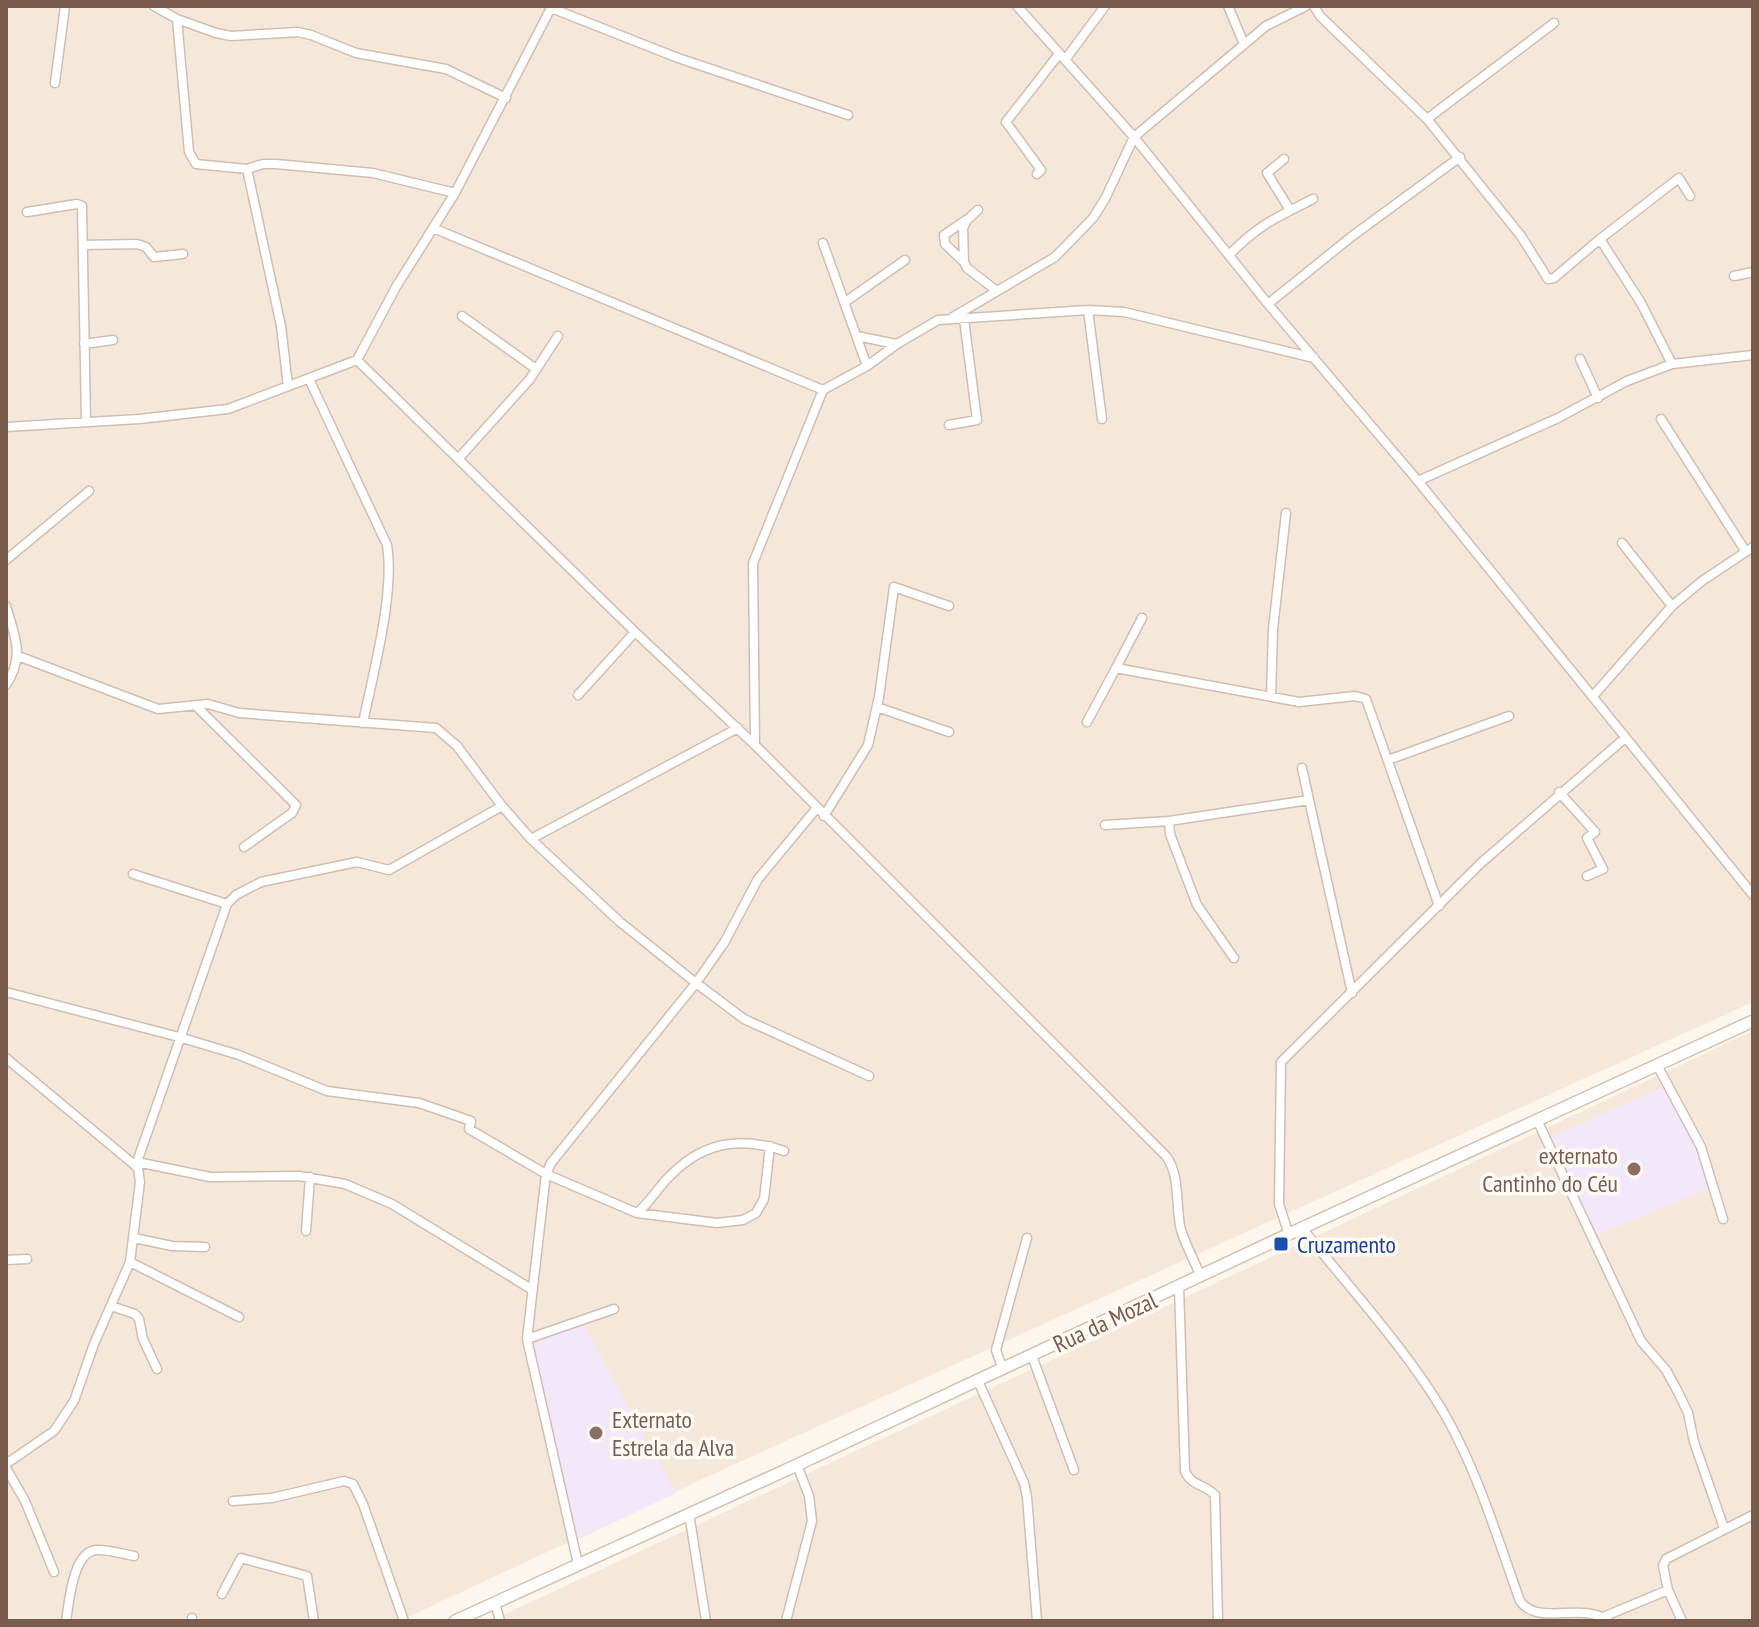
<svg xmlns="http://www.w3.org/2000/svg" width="1759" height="1627" viewBox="0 0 1759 1627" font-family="'PT Sans Narrow',sans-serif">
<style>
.residential{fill:#f5e8da}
.education{fill:#f3e8fa}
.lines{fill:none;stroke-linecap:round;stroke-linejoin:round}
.street-casing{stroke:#d1beb0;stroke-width:11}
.secondary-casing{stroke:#d6c0b0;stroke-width:14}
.street{stroke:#fff;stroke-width:8}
.secondary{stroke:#fff;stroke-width:11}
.education-dot{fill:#8d6e63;stroke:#fffaf3;stroke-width:3}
.transit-dot{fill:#1a4fb4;stroke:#fffaf3;stroke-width:3}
.labels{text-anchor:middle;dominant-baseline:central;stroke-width:7;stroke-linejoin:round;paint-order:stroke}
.education-label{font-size:24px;fill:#785e54;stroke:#fffaf3;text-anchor:end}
.transit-label{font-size:24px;fill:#164399;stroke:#fffaf3;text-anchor:start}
.street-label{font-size:24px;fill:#7a5c4d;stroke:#fffaf3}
</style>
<rect width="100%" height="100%" fill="#fdf6ec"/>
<!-- residential -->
<path class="residential" d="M 6,6 L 1753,6 L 1753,1002 L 711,1475 L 400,1621 L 6,1621 Z
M 1753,1031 L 1753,1621 L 490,1621 L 1090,1342 Z"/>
<!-- education -->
<path class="education" d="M 1666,1086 L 1694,1141 L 1710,1188 L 1596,1235 L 1551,1137 Z
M 583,1323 L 676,1493 L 575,1541 L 531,1349 L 533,1344 Z"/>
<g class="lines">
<!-- street casing -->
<g class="street-casing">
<path id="street" d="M 154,6 L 177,19 L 216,33 L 231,36 L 298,32 L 311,35 L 356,53 L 446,69 L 506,98
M 1017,6 L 1134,137 L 1268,304 L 1418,481 L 1753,895
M 1228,6 L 1244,44
M 1314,6 L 1320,16 L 1427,119 L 1521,236 L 1548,279 L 1554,278 L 1600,239 L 1679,178 L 1690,196
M 551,8 L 678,58 L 848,115
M 177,19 L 189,152 L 196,164 L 247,169 L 263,164 L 276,164 L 373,173 L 455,193
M 1065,60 L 1105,6
M 55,83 L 65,6
M 1427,119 L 1554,23
M 1284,159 L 1267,173 L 1290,210
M 247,169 L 281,326 L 288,386
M 1037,174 L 1041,170 L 1006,122 L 1059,54
M 978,210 L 967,220 L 963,228 L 964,262 L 967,268 L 997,291
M 27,212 L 77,204 L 82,206 L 86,421
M 433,228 L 823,390
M 1600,239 L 1641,303 L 1672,364
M 823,243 L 867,366
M 83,245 L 137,244 L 146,247 L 154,257 L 183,254
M 1229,255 C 1258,225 1277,217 1313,199
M 964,262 L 945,244 L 944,235 L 966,220
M 1734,276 L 1753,272
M 845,302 L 905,260
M 1268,304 L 1351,237 L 1460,157
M 1088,310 L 1102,419
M 462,316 L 536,369
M 953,317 L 1055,257 L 1093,218 L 1105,199 L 1134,137 L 1266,26 L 1306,6
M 857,336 L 896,344
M 84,344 L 113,340
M 1580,359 L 1598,398
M 357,360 L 635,632 L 755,745 L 1166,1156 C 1181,1176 1175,1207 1181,1230 C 1186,1246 1195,1262 1201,1277
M 309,379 L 387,545 C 395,594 373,673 363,723
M 1661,419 L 1746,552
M 949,425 L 977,420 L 964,319
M 6,427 L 139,419 L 228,409 L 357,360 L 396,287 L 455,193 L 552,6
M 459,458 L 530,379 L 558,336
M 1418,481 L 1558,418 L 1627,381 L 1672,364 L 1753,355
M 1622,543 L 1672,606
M 6,560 L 89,491
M 6,606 C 15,637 25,656 6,685
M 1142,618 L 1116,668 L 1299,702 L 1355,696 L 1366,699 L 1439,906
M 18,656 L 158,709 L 208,704 L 239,713 L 436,728 L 457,746 L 502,806 L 531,839 L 620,922 L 696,983 L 744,1019 L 869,1076
M 578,695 L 635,632
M 1594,695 L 1672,606 L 1702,581 L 1753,547
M 1271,697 L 1273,629 L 1286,513
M 196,706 L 296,805 L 292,813 L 244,847
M 877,707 L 949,732
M 1087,722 L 1116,668
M 755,745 L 753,563 L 823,390 L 867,366 L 897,344 L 938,320 L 1088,310 L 1124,312 L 1314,358
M 1388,760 L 1509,716
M 1302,768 L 1309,800
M 1559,792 L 1595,832 L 1587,838 L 1603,869 L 1587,876
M 824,816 L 868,745 L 879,697 L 894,587 L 949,606
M 1169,821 L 1170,834 L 1197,905 L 1234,958
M 1105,825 L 1169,821 L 1309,800 L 1352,993
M 531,839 L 738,728
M 133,874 L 227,904
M 6,992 L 179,1037 L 239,1055 L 327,1091 L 419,1103 L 471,1121 L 469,1129 L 546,1174 L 637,1213 C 649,1203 656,1191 666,1180 C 700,1143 737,1135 784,1151
M 6,1058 L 137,1167
M 1657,1065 L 1701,1147 L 1723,1219
M 1537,1120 L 1641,1341 L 1666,1370 L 1678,1392 L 1688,1413 L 1694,1442 L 1724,1528
M 137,1162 L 210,1177 L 299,1176 L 345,1184 L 392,1204 L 531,1289
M 637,1213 L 717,1223 L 743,1220 L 756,1213 L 764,1199 L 770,1146
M 1302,1228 C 1348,1286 1407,1350 1444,1413 C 1478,1472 1497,1537 1520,1601 C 1539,1627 1583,1601 1608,1621
M 306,1231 L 310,1177
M 1289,1235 L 1279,1204 L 1281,1062 L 1481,863 L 1625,738
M 134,1238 L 172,1246 L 205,1247
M 6,1260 L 27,1259
M 130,1262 L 239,1317
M 1179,1287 L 1185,1471 C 1191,1486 1205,1484 1215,1495 L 1218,1621
M 111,1306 L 135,1314 L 139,1319 L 143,1339 L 157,1369
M 527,1339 L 614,1309
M 1032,1356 L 1074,1470
M 1003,1370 L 996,1350 L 1027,1238
M 978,1381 L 1024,1483 L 1027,1497 L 1037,1621
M 6,1464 L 54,1431 L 74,1401 L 94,1344 L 130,1262 L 140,1182 L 137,1162 L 227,904 L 236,895 L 261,882 L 357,862 L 389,870 L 502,806
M 6,1468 L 25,1501 L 54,1572
M 233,1501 L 272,1498 L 344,1481 L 353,1484 L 363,1504 L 404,1621
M 689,1513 L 706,1621
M 578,1564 L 527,1339 L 546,1174 L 551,1163 L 696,983 L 724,943 L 758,879 L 816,809
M 1668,1590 L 1663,1566 L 1666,1559 L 1753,1515
M 222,1594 L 241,1558 L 307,1576 L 314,1621
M 495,1603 L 500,1621
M 1603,1617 L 1668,1590 L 1682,1621
M 192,1618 L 192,1621
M 66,1621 C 69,1602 73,1552 96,1550 C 108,1549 122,1554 134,1556
M 786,1621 L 812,1521 L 809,1496 L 797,1465"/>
</g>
<!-- secondary casing -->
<g class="secondary-casing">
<path id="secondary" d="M 455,1621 L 797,1465 L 1302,1228 L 1753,1021"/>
</g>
<!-- street -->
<use href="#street" class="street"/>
<!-- secondary -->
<use href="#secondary" class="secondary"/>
</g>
<!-- markers -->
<g class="education-dot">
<circle cx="1634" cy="1169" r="8"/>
<circle cx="596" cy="1433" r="8"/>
</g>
<rect class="transit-dot" x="1273" y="1236" width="16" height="16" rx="4"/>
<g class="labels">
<!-- education labels -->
<g class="education-label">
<text x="1618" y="1155">externato<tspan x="1618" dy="28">Cantinho do Céu</tspan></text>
<text x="612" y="1419" text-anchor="start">Externato<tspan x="612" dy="28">Estrela da Alva</tspan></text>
</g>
<!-- transit labels -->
<g class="transit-label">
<text x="1297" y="1244">Cruzamento</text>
</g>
<!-- street labels -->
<g class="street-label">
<text transform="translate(1105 1322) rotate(-25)">Rua da Mozal</text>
</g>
</g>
<!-- border -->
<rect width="1759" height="1627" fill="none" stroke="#7a5c4d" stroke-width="16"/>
</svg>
